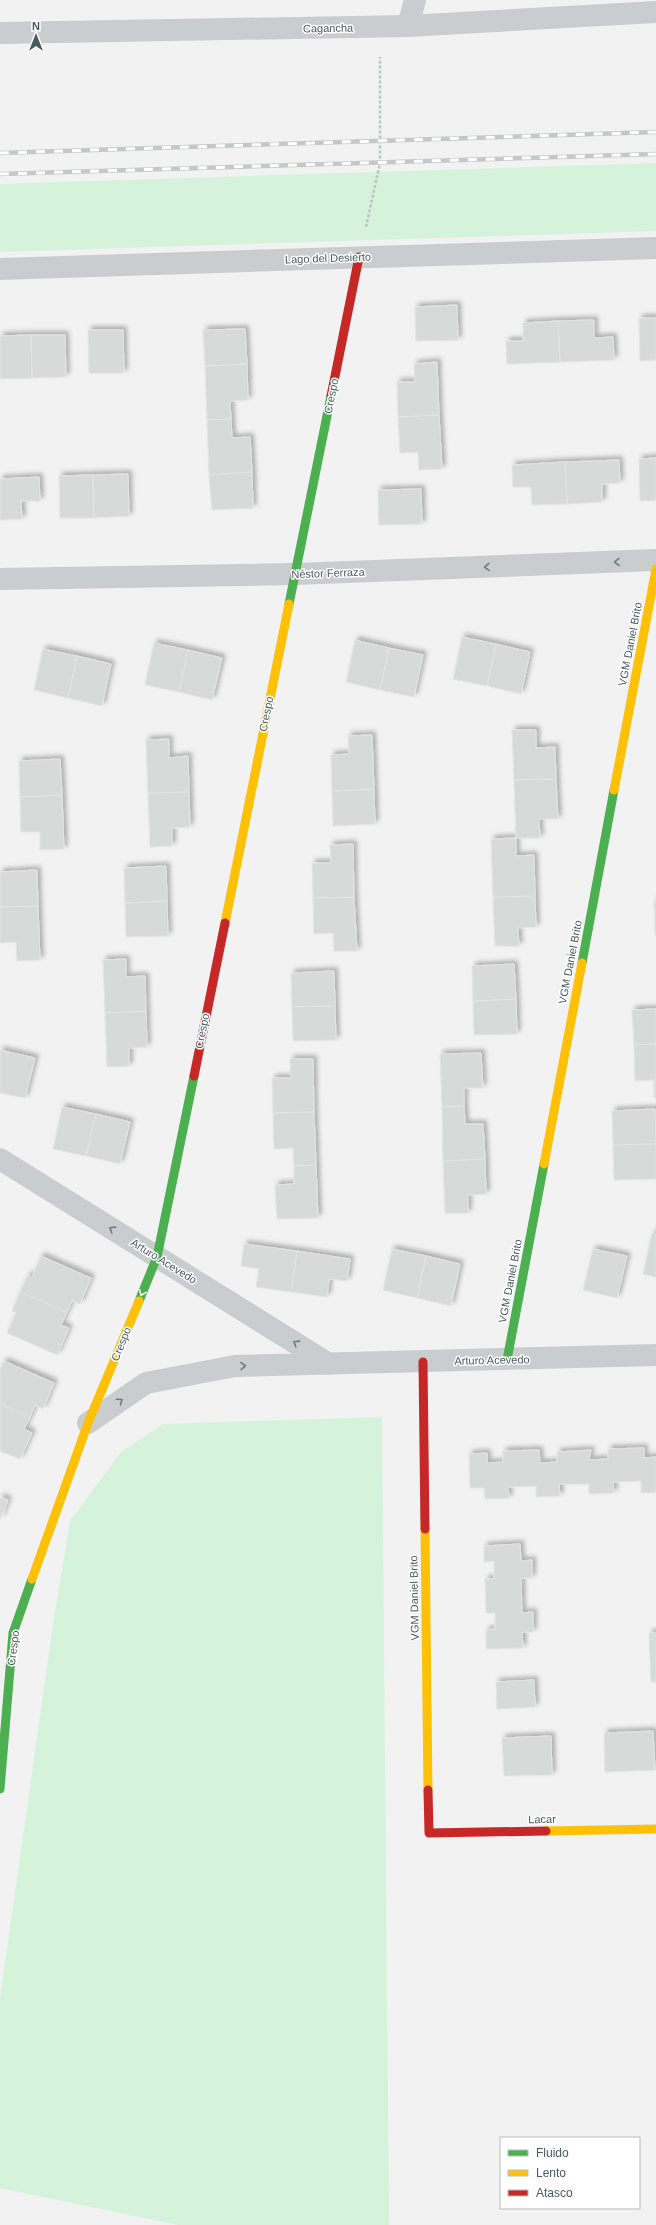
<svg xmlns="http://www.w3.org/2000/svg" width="656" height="2225" viewBox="0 0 656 2225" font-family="Arial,sans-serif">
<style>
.green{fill:#d5f2da}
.building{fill:#d8dada;stroke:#e3e4e5;filter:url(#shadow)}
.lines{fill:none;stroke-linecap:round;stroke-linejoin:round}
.path{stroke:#b8c6bf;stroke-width:2.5;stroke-dasharray:3 2;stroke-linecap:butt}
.street{stroke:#c9cdce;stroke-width:22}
.fast{stroke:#4caf50;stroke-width:9}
.slow{stroke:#ffc107;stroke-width:9}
.jam{stroke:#c62828;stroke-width:9}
.rail-casing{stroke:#c5c8c8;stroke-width:4.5}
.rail{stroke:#fff;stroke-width:3;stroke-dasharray:9;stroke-linecap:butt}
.oneway{stroke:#6f7c80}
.oneway2{stroke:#f6fbf6}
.labels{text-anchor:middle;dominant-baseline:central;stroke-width:3;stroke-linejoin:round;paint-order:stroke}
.street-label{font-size:11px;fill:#48595f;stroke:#fff}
</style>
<defs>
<filter id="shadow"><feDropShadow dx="3.5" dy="-3.5" stdDeviation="2" flood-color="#0004"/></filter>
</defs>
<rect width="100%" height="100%" fill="#f2f2f2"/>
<!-- green -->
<path class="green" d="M 656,163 L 656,231 L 0,252 L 0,184 Z
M 382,1417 L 389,2225 L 178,2225 L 0,2188 L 0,1998 L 54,1618 L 70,1521 L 121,1452 L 163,1424 Z"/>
<!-- building -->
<path class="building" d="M 457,305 L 458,340 L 416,341 L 415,307 Z
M 639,318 L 656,318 L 656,360 L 640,361 Z
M 594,320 L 594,338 L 613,337 L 614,360 L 560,362 L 558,321 Z
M 558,321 L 560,362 L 507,364 L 506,341 L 523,341 L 523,323 Z
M 245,329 L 247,364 L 205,366 L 203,330 Z
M 88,330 L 123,330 L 124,373 L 89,373 Z
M 31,335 L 65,335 L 66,377 L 32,378 Z
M 31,335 L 32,378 L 0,379 L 0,336 Z
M 437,362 L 439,415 L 398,417 L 397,382 L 415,382 L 414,364 Z
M 247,364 L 248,400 L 230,401 L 231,419 L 207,420 L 205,366 Z
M 439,415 L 442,469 L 419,470 L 418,452 L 400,453 L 398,417 Z
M 231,419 L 232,438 L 250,437 L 252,472 L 209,475 L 207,420 Z
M 656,458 L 656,500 L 640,501 L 639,459 Z
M 619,460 L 620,483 L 602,484 L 602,502 L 567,504 L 565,462 Z
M 565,462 L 567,504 L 532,505 L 531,487 L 513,487 L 512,465 Z
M 252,472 L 253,508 L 212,510 L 209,475 Z
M 128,474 L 129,516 L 94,518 L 93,475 Z
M 93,475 L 94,518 L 60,518 L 59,476 Z
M 39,477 L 40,501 L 21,501 L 22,519 L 0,520 L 0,479 Z
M 421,489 L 422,524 L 379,525 L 378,490 Z
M 462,637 L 496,644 L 487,686 L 453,679 Z
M 355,640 L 389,648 L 380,690 L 346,682 Z
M 154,643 L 188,650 L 179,692 L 145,685 Z
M 496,644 L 530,652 L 521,694 L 487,686 Z
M 389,648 L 423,655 L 414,697 L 380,690 Z
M 43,649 L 77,656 L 68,698 L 34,690 Z
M 188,650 L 222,658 L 212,700 L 179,692 Z
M 77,656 L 111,664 L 102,706 L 68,698 Z
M 512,730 L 536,730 L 536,748 L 555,747 L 556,779 L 514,780 Z
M 372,735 L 374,789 L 332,791 L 331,755 L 349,754 L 348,736 Z
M 169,739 L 169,758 L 188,756 L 189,792 L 148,793 L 146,740 Z
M 60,759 L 62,795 L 20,797 L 19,761 Z
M 556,779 L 558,819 L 539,819 L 540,838 L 516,838 L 514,780 Z
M 374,789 L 375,824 L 333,826 L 332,791 Z
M 189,792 L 190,827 L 172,828 L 172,846 L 150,847 L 148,793 Z
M 62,795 L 64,849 L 40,850 L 40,832 L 21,832 L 20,797 Z
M 516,838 L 516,856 L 534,855 L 535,896 L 493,897 L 491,839 Z
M 353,844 L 354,897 L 313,898 L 312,863 L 331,863 L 330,845 Z
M 166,866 L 167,901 L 125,903 L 124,868 Z
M 37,870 L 38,906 L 0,907 L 0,872 Z
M 535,896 L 536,927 L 518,928 L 519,946 L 495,946 L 493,897 Z
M 354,897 L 357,951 L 334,951 L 333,933 L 314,934 L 313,898 Z
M 167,901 L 168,936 L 126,937 L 125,903 Z
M 654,901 L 656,901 L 656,936 L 655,936 Z
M 38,906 L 40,960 L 17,961 L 16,942 L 0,943 L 0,907 Z
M 126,959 L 126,977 L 145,976 L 146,1011 L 105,1013 L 103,960 Z
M 514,964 L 516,999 L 473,1001 L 472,966 Z
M 334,971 L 335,1006 L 292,1007 L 291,973 Z
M 516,999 L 517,1034 L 474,1035 L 473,1001 Z
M 335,1006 L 336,1040 L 293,1041 L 292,1007 Z
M 656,1009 L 656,1044 L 634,1045 L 632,1010 Z
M 146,1011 L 147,1047 L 129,1048 L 129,1066 L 107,1067 L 105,1013 Z
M 656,1044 L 656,1098 L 654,1098 L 654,1080 L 635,1081 L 634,1045 Z
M 0,1050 L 35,1058 L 25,1098 L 0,1093 Z
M 481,1053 L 483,1088 L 464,1088 L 464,1106 L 442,1107 L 440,1054 Z
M 290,1059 L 313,1059 L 314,1112 L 273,1113 L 272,1078 L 291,1078 Z
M 464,1106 L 465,1124 L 483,1124 L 485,1159 L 443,1161 L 442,1107 Z
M 62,1107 L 96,1114 L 86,1156 L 53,1149 Z
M 655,1109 L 656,1144 L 613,1145 L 612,1111 Z
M 314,1112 L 316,1165 L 294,1166 L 293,1148 L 274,1149 L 273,1113 Z
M 96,1114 L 130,1122 L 120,1164 L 86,1156 Z
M 656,1144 L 656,1179 L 614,1180 L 613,1145 Z
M 485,1159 L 486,1194 L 468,1195 L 468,1213 L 445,1213 L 443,1161 Z
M 316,1165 L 318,1218 L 277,1219 L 275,1185 L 294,1184 L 294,1166 Z
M 652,1233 L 656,1234 L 656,1277 L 643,1274 Z
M 244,1244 L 297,1251 L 291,1292 L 256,1287 L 259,1269 L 241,1266 Z
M 392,1249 L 426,1256 L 417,1298 L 383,1290 Z
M 593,1249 L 627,1256 L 617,1298 L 583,1290 Z
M 297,1251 L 350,1259 L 347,1281 L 329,1279 L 327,1297 L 291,1292 Z
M 41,1256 L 91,1278 L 80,1304 L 72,1301 L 67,1312 L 20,1292 L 28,1275 L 32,1277 Z
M 426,1256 L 460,1264 L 451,1306 L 417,1298 Z
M 20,1292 L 67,1312 L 61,1325 L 69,1328 L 57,1355 L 7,1333 L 16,1312 L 12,1311 Z
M 4,1361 L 54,1383 L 43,1409 L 35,1405 L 30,1417 L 0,1404 L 0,1369 Z
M 0,1404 L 30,1417 L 24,1429 L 32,1433 L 20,1459 L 0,1451 Z
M 644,1448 L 644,1458 L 656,1457 L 656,1492 L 641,1493 L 641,1481 L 613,1482 L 614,1493 L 589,1494 L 589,1484 L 559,1484 L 560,1496 L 536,1497 L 536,1486 L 508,1487 L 509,1498 L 485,1499 L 484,1488 L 470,1488 L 469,1454 L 487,1453 L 487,1463 L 503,1462 L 503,1451 L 539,1450 L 540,1463 L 557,1462 L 557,1452 L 591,1450 L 589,1460 L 608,1459 L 608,1449 Z
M 0,1497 L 8,1500 L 0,1520 Z
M 520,1544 L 521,1561 L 532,1560 L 532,1578 L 521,1578 L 522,1613 L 533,1612 L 533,1632 L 522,1632 L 523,1648 L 486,1649 L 486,1630 L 495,1629 L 495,1613 L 486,1613 L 485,1579 L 494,1579 L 494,1561 L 484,1562 L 484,1546 Z
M 649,1633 L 656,1633 L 656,1682 L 651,1682 Z
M 534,1680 L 535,1707 L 497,1709 L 496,1682 Z
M 653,1731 L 655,1770 L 605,1772 L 604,1733 Z
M 551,1736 L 552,1775 L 504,1776 L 502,1738 Z"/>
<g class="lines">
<!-- path -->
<path class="path" d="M 366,227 L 380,163 L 380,57"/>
<!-- street -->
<path class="street" d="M 408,26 L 415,0
M 0,33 L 408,26 L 656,12
M 0,269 L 656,248
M 0,579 L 295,574 L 656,560
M 0,1159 L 329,1364
M 88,1423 L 146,1383 L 235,1366 L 656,1355"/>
<!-- fast -->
<path class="fast" d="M 289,604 L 331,396
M 582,963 L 614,790
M 139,1301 L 157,1257 L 194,1076
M 507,1360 L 544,1164
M 0,1789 L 13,1633 L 32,1579"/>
<!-- slow -->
<path class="slow" d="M 614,790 L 656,569
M 225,923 L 289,604
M 544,1164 L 582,963
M 425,1529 L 428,1790
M 32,1579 L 88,1423 L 139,1301
M 546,1831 L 656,1829"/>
<!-- jam -->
<path class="jam" d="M 331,396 L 359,257
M 194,1076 L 225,923
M 423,1362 L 425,1529
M 428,1790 L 429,1833 L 546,1831"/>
<!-- rail casing -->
<g class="rail-casing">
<path id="rail" d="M 0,153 L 656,132
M 0,174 L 656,154"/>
</g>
<!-- rail -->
<use href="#rail" class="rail"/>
</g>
<!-- one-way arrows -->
<defs><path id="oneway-chevron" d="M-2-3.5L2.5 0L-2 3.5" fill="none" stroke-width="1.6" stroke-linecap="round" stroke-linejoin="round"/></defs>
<g class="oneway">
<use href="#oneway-chevron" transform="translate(617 562) rotate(178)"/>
<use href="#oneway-chevron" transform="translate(487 567) rotate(178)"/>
<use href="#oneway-chevron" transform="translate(112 1229) rotate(-148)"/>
<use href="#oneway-chevron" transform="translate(296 1343) rotate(-148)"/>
<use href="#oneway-chevron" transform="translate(243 1366) rotate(-1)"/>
<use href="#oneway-chevron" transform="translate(120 1401) rotate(-35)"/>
</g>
<use class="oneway2" href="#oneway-chevron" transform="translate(142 1293) rotate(112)"/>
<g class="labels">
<!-- street labels -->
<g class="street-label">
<text transform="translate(328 28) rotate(-1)">Cagancha</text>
<text transform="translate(328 258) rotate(-2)">Lago del Desierto</text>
<text transform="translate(331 396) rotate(-79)">Crespo</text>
<text transform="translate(328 573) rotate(-2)">Néstor Ferraza</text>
<text transform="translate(630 644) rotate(-79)">VGM Daniel Brito</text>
<text transform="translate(266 714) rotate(-79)">Crespo</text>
<text transform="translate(570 962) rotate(-79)">VGM Daniel Brito</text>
<text transform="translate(202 1031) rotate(-79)">Crespo</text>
<text transform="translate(164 1261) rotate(32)">Arturo Acevedo</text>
<text transform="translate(510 1281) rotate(-79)">VGM Daniel Brito</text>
<text transform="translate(121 1344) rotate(-68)">Crespo</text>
<text transform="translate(492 1360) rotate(-1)">Arturo Acevedo</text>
<text transform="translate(414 1598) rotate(-91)">VGM Daniel Brito</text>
<text transform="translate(13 1648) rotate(-83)">Crespo</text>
<text transform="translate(542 1819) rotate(-1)">Lacar</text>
</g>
</g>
<!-- legend -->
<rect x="500" y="2137" width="140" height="72" fill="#ffffff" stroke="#b6bdbf"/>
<rect x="508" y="2150" width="20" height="6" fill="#4caf50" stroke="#b6bdbf"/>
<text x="536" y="2157" font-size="12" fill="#48595f">Fluido</text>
<rect x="508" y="2170" width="20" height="6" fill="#ffc107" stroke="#b6bdbf"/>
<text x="536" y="2177" font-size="12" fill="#48595f">Lento</text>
<rect x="508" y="2190" width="20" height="6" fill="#c62828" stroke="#b6bdbf"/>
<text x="536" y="2197" font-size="12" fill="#48595f">Atasco</text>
<!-- north arrow -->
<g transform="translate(36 36)" stroke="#ffffff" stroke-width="3" paint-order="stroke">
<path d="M0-3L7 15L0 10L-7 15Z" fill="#48595f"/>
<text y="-6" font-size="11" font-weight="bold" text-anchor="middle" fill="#48595f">N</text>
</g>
</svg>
